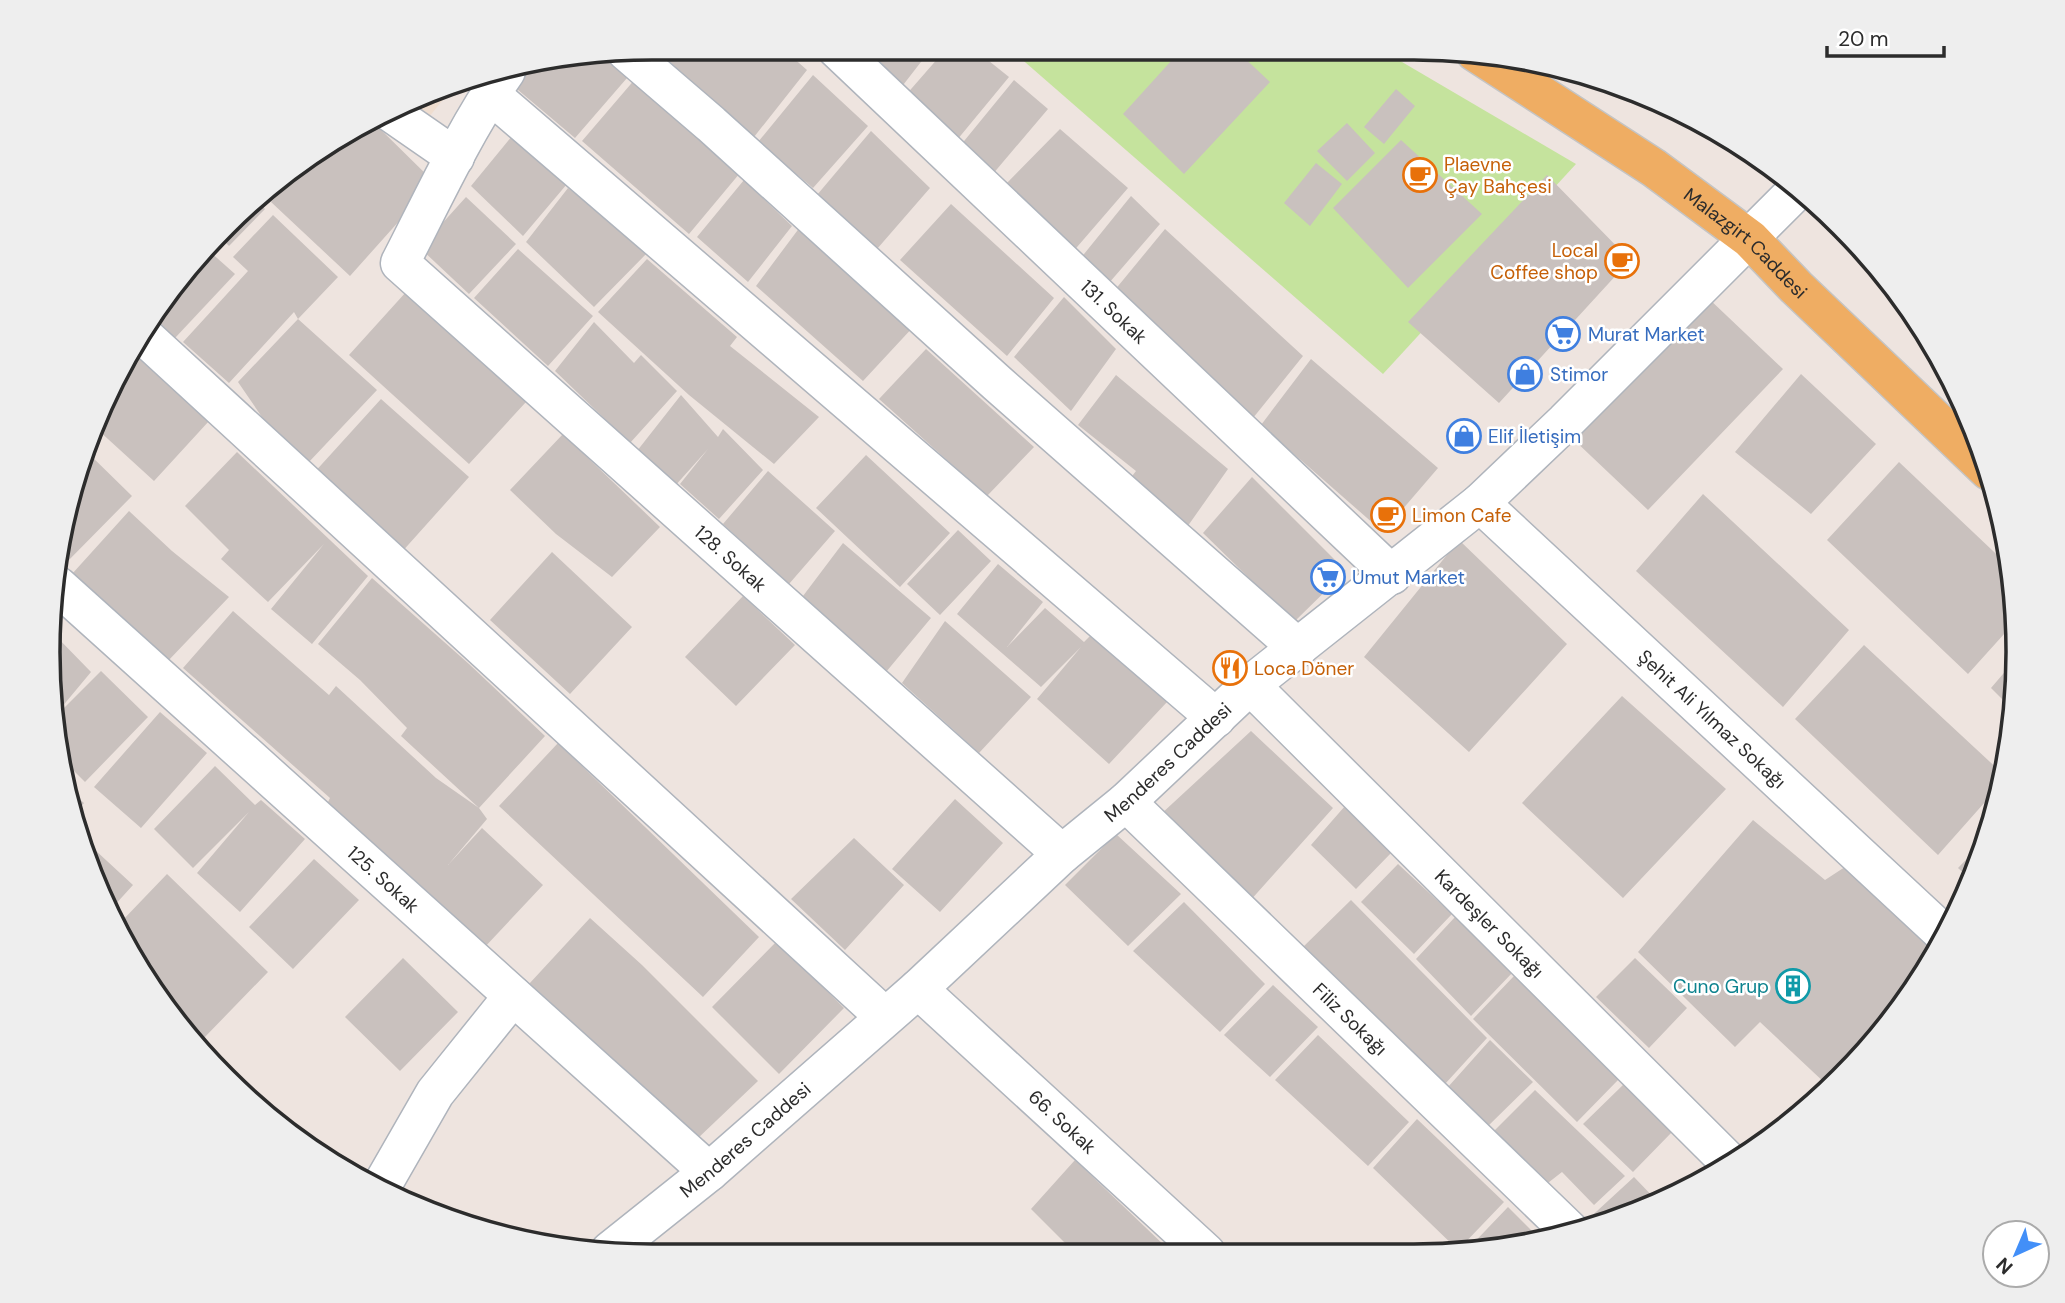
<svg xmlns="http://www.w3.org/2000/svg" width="2065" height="1303" viewBox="0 0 2065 1303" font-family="'DM Sans',sans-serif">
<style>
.education{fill:#efddcf}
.green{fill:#c5e39d}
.building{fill:#c9c1be}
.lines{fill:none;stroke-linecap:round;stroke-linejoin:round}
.minor-casing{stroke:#afb4bc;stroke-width:41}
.major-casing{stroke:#c4c4c4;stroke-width:41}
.minor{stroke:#fff;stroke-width:38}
.major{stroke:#efad63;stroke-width:38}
.labels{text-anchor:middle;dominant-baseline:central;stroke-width:5;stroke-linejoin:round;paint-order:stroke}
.food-label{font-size:19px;fill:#c56008;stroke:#fff;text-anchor:start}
.street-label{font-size:19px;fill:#2c2c2c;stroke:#fff}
.shop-label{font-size:19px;fill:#366cbe;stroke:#fff;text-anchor:start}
.culture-label{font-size:19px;fill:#0d838f;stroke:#fff;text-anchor:end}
.rim{fill:none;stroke:#2c2c2c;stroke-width:3.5}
</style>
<rect width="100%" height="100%" fill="#eee4df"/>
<!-- education -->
<path class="education" d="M 458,79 L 460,79 L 428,118 L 407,104 Z"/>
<!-- green -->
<path class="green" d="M 1010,49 L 1385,52 L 1576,164 L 1383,374 Z"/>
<!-- building -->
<path class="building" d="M 651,47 L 782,48 L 807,70 L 754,137 L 744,131 L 643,49 Z
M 856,48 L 931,49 L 900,89 Z
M 946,49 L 974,49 L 1009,77 L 957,140 L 905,96 Z
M 1181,50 L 1237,51 L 1270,82 L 1184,174 L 1123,114 Z
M 601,56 L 627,78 L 575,138 L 504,78 L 510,71 Z
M 813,75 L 868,126 L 813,188 L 758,142 Z
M 636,78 L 740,173 L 689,234 L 582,141 Z
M 1014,80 L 1048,109 L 992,175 L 960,146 Z
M 1396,89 L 1415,106 L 1384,144 L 1364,127 Z
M 372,121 L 434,182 L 350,276 L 271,202 L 319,147 Z
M 1347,123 L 1375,153 L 1347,181 L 1317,151 Z
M 1060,129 L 1128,188 L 1071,254 L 1002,188 Z
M 871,131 L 930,188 L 877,249 L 817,195 Z
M 512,136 L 567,184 L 523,236 L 471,186 Z
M 1401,140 L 1482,214 L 1408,288 L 1333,208 Z
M 1316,163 L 1342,184 L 1310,226 L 1284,203 Z
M 1547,175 L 1630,260 L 1499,403 L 1408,322 Z
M 744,180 L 792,226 L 748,282 L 697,237 Z
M 568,188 L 650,250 L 594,307 L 526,242 Z
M 1131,196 L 1160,224 L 1109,283 L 1080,259 Z
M 466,197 L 516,244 L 469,294 L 420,248 Z
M 259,203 L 265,209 L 229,246 L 221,238 Z
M 951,204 L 1054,298 L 1007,356 L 900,260 Z
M 273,215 L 338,277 L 298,319 L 294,312 L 229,383 L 183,342 L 248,271 L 233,257 Z
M 803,223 L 915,325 L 863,381 L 756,286 Z
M 1165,229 L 1303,356 L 1253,418 L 1114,291 Z
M 518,249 L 593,316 L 548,366 L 474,298 Z
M 208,250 L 235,274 L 175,338 L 154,318 L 172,283 Z
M 647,259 L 737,337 L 730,346 L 819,417 L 774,464 L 689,395 L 598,312 Z
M 406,292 L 526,402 L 469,464 L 349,355 Z
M 1064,297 L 1116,349 L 1071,411 L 1014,357 Z
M 1707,297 L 1783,369 L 1648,510 L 1572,438 Z
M 298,319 L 377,390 L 308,463 L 266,423 L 238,382 Z
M 594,322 L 634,363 L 641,355 L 677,391 L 630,443 L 555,371 Z
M 926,349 L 1034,447 L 987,496 L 879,399 Z
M 135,354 L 209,421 L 154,481 L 97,429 L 92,434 Z
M 1311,359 L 1438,468 L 1383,532 L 1261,425 Z
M 1801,374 L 1876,444 L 1811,514 L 1735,452 Z
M 1116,375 L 1228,469 L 1185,530 L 1126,484 L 1136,471 L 1078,425 Z
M 681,395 L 718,437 L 723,429 L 763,470 L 719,519 L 680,484 L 708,449 L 674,487 L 637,451 Z
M 381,399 L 469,477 L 400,554 L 312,475 Z
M 563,434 L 660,527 L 612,577 L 556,534 L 510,490 Z
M 85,450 L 132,496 L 65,564 L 62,561 L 79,457 Z
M 237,452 L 368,576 L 312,644 L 271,609 L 324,544 L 268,602 L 221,559 L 229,550 L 185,506 Z
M 866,455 L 950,533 L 900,587 L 816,508 Z
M 1899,462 L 2011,568 L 2014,623 L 1968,674 L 1827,540 Z
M 768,471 L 835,531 L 789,584 L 723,524 Z
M 1252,477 L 1346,571 L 1294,622 L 1203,533 Z
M 1703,494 L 1849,630 L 1783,707 L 1636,571 Z
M 129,511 L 172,551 L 229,597 L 167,662 L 72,574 Z
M 958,530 L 991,561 L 940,615 L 907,584 Z
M 1459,540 L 1567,644 L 1469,752 L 1364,657 Z
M 843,543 L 931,618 L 886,672 L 803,596 Z
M 552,552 L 632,627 L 570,694 L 490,620 Z
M 998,564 L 1043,602 L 1007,647 L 1045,608 L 1084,642 L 1090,636 L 1167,702 L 1109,764 L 1037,699 L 1081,647 L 1041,687 L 957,614 Z
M 372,578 L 469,664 L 545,736 L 479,808 L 401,736 L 407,728 L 360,680 L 318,644 Z
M 743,596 L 795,645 L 736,706 L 685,657 Z
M 233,611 L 329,695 L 336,686 L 436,778 L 479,808 L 487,819 L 448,865 L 482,828 L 543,885 L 483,949 L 325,808 L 330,798 L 183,668 Z
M 945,621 L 1031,697 L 979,753 L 902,683 Z
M 51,631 L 91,672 L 56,714 L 47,651 Z
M 1864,645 L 2003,774 L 2001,784 L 1938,855 L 1795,719 Z
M 2015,660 L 2016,691 L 2013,710 L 1991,688 Z
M 101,671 L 148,717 L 85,782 L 61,758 L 56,716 Z
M 1622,696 L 1726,789 L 1623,898 L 1522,803 Z
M 160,712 L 207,753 L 141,828 L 94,787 Z
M 1251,731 L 1333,808 L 1249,902 L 1160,815 Z
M 558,743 L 759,937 L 703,997 L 499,806 Z
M 215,766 L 255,805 L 261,800 L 305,839 L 240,912 L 197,873 L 249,812 L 193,868 L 154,829 Z
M 65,787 L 84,803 L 72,817 L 68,808 Z
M 955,799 L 1003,843 L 940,912 L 892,869 Z
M 1345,806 L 1392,852 L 1356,889 L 1311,845 Z
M 1753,820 L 1825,880 L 1848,865 L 1938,947 L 1893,1020 L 1827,1085 L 1760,1022 L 1735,1047 L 1638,952 Z
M 1116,834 L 1181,894 L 1128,946 L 1065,885 Z
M 81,837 L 133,885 L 113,907 Z
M 854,838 L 904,885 L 845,950 L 791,899 Z
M 1985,840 L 1970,879 L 1958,868 Z
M 314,859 L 359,900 L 293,969 L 249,927 Z
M 1398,864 L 1452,914 L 1414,954 L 1361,902 Z
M 167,874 L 268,972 L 202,1040 L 149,988 L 120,923 Z
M 1351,900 L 1487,1038 L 1445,1084 L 1302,948 Z
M 1184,902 L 1265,984 L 1220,1032 L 1133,951 Z
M 1456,916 L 1513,972 L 1471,1016 L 1416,959 Z
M 590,918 L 642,965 L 758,1081 L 696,1140 L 529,984 Z
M 777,941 L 844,1008 L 779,1074 L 712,1007 Z
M 403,958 L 458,1012 L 400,1071 L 345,1017 Z
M 1635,958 L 1687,1008 L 1649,1048 L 1596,997 Z
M 1514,976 L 1619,1079 L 1577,1122 L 1473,1019 Z
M 1273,985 L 1318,1027 L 1270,1077 L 1224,1035 Z
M 1318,1035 L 1409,1122 L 1368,1166 L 1275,1080 Z
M 1490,1040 L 1533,1082 L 1486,1128 L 1448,1087 Z
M 1624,1084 L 1673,1131 L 1633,1172 L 1583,1124 Z
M 1535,1090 L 1625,1176 L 1594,1205 L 1562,1172 L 1544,1186 L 1491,1134 Z
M 1800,1100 L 1807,1106 L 1782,1131 L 1758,1146 Z
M 1417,1119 L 1504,1202 L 1458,1250 L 1373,1168 Z
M 1075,1160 L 1167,1248 L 1163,1253 L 1075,1253 L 1031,1209 Z
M 1634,1177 L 1658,1202 L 1589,1228 L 1584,1223 Z
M 1508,1207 L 1541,1240 L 1464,1253 Z"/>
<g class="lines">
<!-- minor casing -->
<g class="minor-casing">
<g id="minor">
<path id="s1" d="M 836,48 L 1392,575"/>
<path d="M 626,51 L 711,124 L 997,383 L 1298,648"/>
<path id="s2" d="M 506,71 C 464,131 433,199 400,263 L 1062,854"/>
<path d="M 490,94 L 1216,718"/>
<path d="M 390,112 L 455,157"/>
<path d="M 144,336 L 885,1017"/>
<path id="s3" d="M 1480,503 L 1945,935"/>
<path id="s4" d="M 58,586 L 709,1172"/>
<path id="s5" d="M 1250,685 L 1730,1163"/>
<path id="s6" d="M 1126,802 L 1573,1234"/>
<path id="s7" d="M 918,989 L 1206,1253"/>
<path d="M 381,1187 L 435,1093 L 513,996"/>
<path id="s8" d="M 610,1251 L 709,1172 L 918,989 L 1062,854 L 1126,802 L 1250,685 L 1480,503 L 1565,422 L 1799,188"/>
</g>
</g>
<!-- major casing -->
<g class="major-casing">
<g id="major">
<path id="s9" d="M 1475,52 L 1654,168 L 1750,239 L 1796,287 L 1989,471"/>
</g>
</g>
<!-- minor -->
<use href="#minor" class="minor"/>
<!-- major -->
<use href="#major" class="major"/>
</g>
<!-- icons -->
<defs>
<g id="cafe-ring" transform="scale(1.75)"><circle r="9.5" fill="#fff" stroke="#e8710a" stroke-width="1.5"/><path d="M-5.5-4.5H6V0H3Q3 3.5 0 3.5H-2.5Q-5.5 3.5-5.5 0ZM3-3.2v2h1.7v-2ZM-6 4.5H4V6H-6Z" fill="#e8710a"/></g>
<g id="supermarket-ring" transform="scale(1.75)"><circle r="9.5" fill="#fff" stroke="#3f7fe0" stroke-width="1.5"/><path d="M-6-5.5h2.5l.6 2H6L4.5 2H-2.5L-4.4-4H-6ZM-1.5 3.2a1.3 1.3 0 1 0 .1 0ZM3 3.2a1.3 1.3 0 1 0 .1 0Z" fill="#3f7fe0"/></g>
<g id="shop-ring" transform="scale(1.75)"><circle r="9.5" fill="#fff" stroke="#3f7fe0" stroke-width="1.5"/><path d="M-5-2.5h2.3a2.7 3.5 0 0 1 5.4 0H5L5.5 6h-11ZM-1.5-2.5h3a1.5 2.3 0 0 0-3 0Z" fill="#3f7fe0"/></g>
<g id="restaurant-ring" transform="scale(1.75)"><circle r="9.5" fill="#fff" stroke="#e8710a" stroke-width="1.5"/><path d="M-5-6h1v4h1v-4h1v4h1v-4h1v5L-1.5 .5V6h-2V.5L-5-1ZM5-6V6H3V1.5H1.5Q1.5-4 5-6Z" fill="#e8710a"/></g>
<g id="building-ring" transform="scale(1.75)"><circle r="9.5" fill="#fff" stroke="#0f9aa8" stroke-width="1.5"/><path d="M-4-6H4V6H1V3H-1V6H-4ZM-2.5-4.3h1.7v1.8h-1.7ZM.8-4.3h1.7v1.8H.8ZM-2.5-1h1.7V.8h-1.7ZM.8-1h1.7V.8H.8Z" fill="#0f9aa8"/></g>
</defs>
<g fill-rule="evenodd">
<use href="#cafe-ring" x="1420" y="175"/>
<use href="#cafe-ring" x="1622" y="261"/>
<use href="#supermarket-ring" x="1563" y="334"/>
<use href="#shop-ring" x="1525" y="374"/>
<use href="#shop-ring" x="1464" y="436"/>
<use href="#cafe-ring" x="1388" y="515"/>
<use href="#supermarket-ring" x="1328" y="577"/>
<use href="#restaurant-ring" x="1230" y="668"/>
<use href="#building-ring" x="1793" y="986"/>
</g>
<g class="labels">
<!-- food labels -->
<g class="food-label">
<text x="1444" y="164">Plaevne<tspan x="1444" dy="22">Çay Bahçesi</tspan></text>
<text x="1598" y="250" text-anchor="end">Local<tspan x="1598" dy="22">Coffee shop</tspan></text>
<text x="1412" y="515">Limon Cafe</text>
<text x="1254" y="668">Loca Döner</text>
</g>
<!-- street labels -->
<g class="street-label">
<text stroke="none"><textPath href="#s9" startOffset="332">Malazgirt Caddesi</textPath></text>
<text stroke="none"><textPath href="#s1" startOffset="383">131. Sokak</textPath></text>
<text stroke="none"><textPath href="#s2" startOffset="663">128. Sokak</textPath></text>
<text stroke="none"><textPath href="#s3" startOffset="317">Şehit Ali Yılmaz Sokağı</textPath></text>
<text stroke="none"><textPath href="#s8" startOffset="742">Menderes Caddesi</textPath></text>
<text stroke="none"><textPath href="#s4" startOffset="438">125. Sokak</textPath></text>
<text stroke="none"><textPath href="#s5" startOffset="338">Kardeşler Sokağı</textPath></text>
<text stroke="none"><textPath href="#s6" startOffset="312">Filiz Sokağı</textPath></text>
<text stroke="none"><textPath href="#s7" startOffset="196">66. Sokak</textPath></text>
<text stroke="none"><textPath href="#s8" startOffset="175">Menderes Caddesi</textPath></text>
</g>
<!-- shop labels -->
<g class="shop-label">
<text x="1588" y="334">Murat Market</text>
<text x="1550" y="374">Stimor</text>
<text x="1488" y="436">Elif İletişim</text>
<text x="1352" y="577">Umut Market</text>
</g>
<!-- culture labels -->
<g class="culture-label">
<text x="1769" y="986">Cuno Grup</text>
</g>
</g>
<!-- crop -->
<path d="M0 0H2065V1303H0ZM652 60H1414A592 592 0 0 1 2006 652V652A592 592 0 0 1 1414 1244H652A592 592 0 0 1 60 652V652A592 592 0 0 1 652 60Z" fill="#eee" fill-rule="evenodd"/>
<path class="rim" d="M652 60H1414A592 592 0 0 1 2006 652V652A592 592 0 0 1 1414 1244H652A592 592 0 0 1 60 652V652A592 592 0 0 1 652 60Z"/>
<!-- north arrow -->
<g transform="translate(2016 1254) rotate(224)"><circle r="33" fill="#ffffff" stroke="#ababab" stroke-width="2"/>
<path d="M0-5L12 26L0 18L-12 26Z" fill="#428ff8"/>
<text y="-10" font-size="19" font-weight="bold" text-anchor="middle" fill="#2c2c2c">N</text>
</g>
<!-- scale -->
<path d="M1827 46v10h117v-10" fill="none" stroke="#2c2c2c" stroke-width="3.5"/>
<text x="1838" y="46" font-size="21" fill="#2c2c2c" stroke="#ffffff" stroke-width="5" paint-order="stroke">20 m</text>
</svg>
